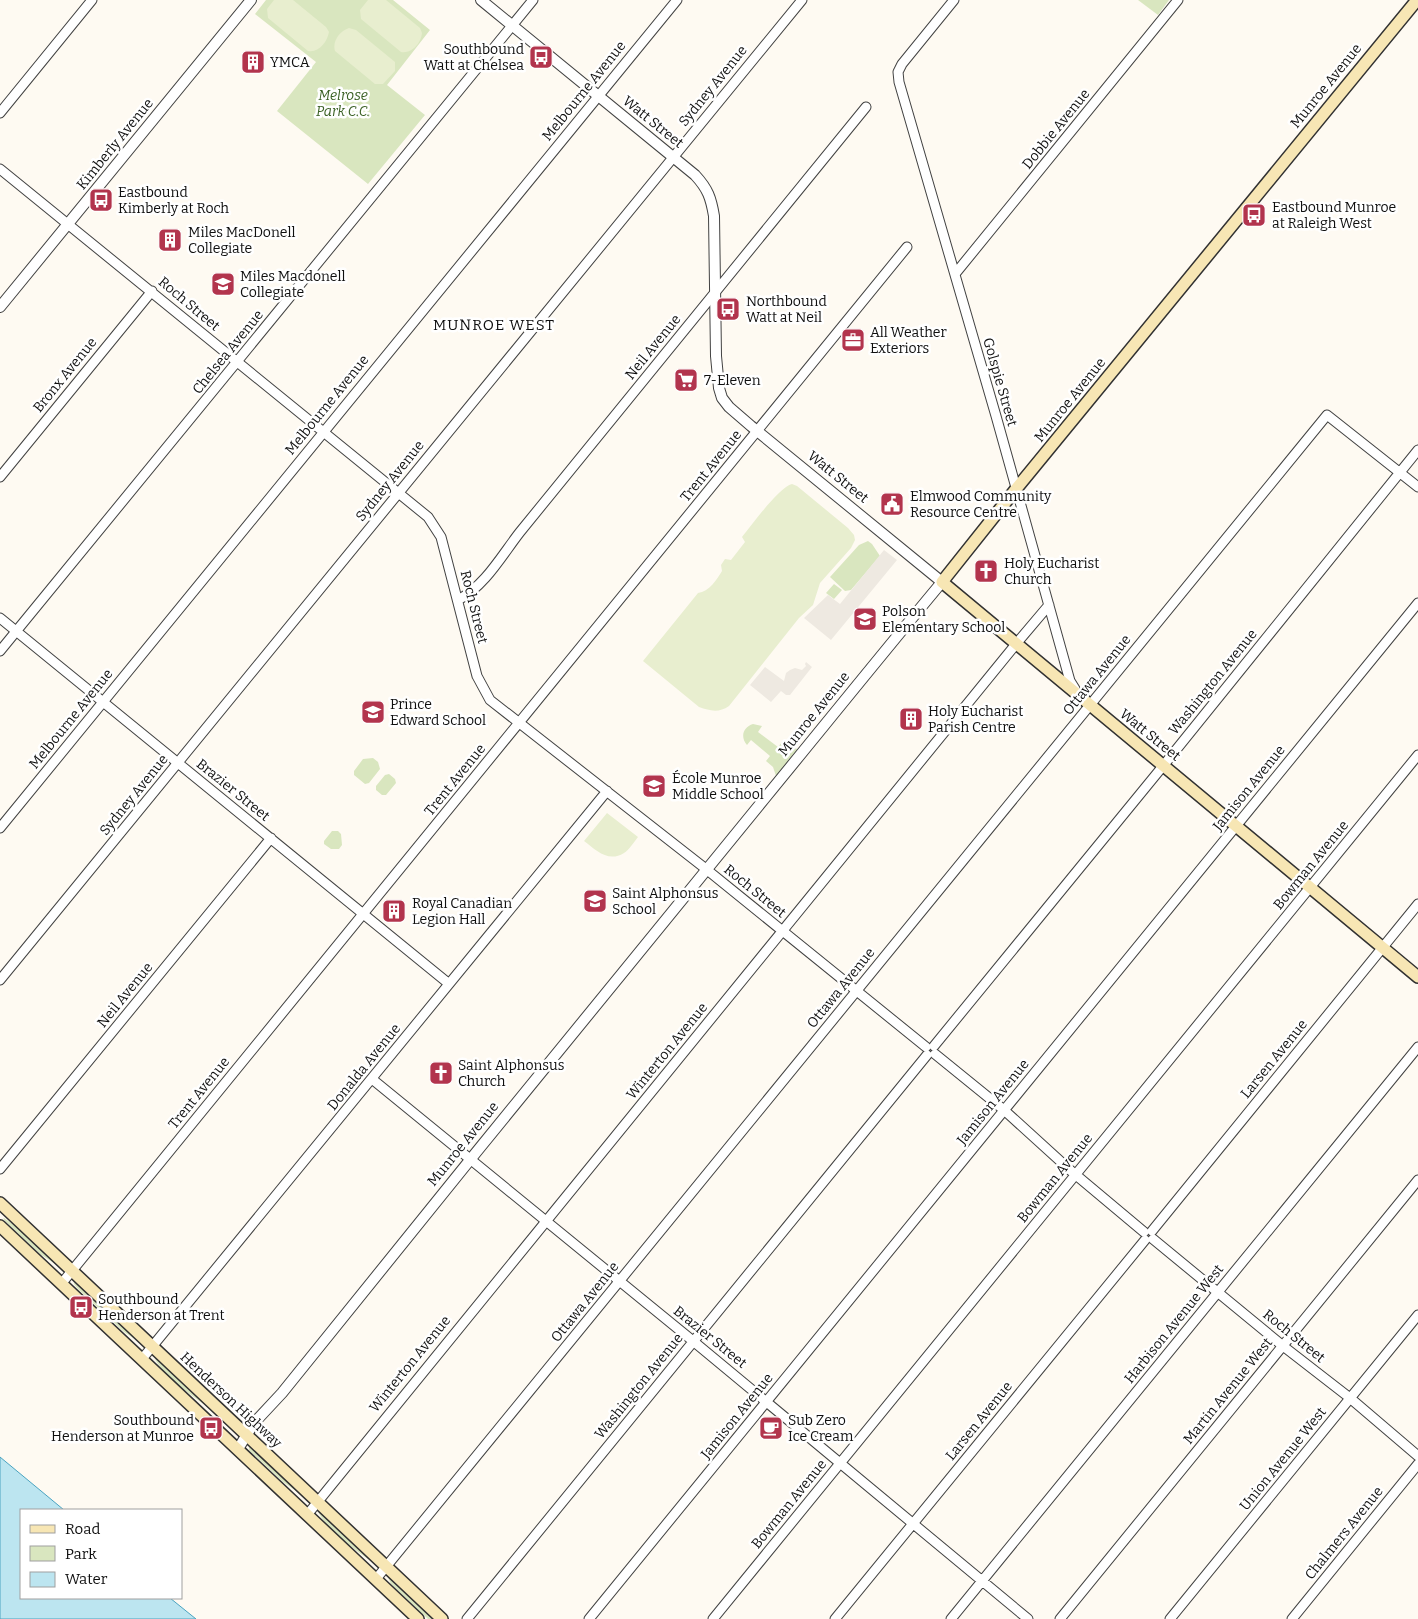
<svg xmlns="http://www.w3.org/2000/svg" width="1418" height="1619" viewBox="0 0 1418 1619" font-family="Bitter,serif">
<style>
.green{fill:#d9e6bf}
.pitch{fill:#e8eecf}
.plaza{fill:#eee9e1}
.water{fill:#bce5f0;stroke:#4aa3c0}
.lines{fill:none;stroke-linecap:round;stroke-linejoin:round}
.minor-casing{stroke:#424242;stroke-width:11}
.tertiary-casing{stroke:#424242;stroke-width:12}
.secondary-casing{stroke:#313131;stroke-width:14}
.minor{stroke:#fff;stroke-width:9}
.tertiary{stroke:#fff;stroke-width:10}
.secondary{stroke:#f7e6b4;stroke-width:11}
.labels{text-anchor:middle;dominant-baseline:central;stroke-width:5;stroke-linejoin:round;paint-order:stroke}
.poi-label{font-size:14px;fill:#0f0f0f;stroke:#fff;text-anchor:start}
.street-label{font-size:14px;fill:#0f0f0f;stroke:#fff}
.park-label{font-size:14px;font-style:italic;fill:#3b6125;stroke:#fff}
.neighbourhood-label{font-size:15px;letter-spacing:1px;fill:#0f0f0f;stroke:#fff}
</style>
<rect width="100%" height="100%" fill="#fefaf2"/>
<!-- green -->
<path class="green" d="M 266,0 L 393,0 L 430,30 L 387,85 L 425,115 L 368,184 L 277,111 L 316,62 L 255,14 Z
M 1138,0 L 1169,0 L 1158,15 Z
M 868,541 L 872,544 L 880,556 L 851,590 L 845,591 L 830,577 L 859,545 Z
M 834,584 L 842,590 L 834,599 L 826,593 Z
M 753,724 L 762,726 L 758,732 L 778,747 L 782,742 L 791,748 L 798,749 L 776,776 L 773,767 L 766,761 L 770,756 L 751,740 L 747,745 C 740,737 743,727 753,724 Z
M 373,758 L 378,762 L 380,769 L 369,783 L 365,784 L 354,775 L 354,771 L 363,759 Z
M 389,774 L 395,779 L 396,783 L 386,795 L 382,795 L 376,790 L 376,786 L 385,775 Z
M 332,831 L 338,831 L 341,834 L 342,845 L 339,849 L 331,849 L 324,844 L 324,841 Z
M 4,1218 L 27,1234 L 60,1267 L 40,1254 L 3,1219 Z
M 73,1278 L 141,1343 L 124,1332 L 78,1289 L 74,1284 Z
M 153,1354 L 232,1427 L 231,1429 C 222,1421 214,1412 205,1405 C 190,1394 158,1372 153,1354 Z
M 249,1444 L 305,1497 L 283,1482 L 252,1453 L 249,1450 Z
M 319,1509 L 376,1564 C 362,1556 320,1524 318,1510 Z
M 387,1575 L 432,1617 L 433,1619 L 428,1619 L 391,1584 Z"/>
<!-- pitch -->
<path class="pitch" d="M 274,0 L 293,0 L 326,27 L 329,32 C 327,42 319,53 308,51 L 268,18 L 267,9 Z
M 368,0 L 386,0 L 420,28 L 422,33 C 421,43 412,54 401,52 L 361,19 L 360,10 Z
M 349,28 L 356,30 L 395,62 L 395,71 L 383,84 L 375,84 L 335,51 C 332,41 340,31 349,28 Z
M 792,484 L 797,486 L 848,528 L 854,535 L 855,540 L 851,548 L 820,583 L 813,605 L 799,618 L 729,706 C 719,713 710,711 699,707 L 643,661 L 698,593 C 709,592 717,579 722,571 L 721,565 L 725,559 L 731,560 L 745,542 L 742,537 C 752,525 779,487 792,484 Z
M 607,813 L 638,837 C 634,842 629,850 624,853 C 608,863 596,850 584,841 Z"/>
<!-- plaza -->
<path class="plaza" d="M 884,550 L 897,560 L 831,640 L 804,618 L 828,595 L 840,604 Z
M 806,662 L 812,667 L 790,695 L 786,695 L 781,691 L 771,702 L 750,685 L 765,667 L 784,681 L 786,673 L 790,670 L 795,668 L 802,670 L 806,666 L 805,664 Z"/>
<!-- water -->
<path class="water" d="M 0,1457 L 64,1510 L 21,1510 L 21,1598 L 170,1598 L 196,1619 L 0,1619 Z"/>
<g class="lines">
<!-- minor casing -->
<g class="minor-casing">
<path id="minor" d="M 954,0 L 902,64 L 898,72 L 899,82 L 996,416 L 1070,681 L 1075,689
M 0,113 L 92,0
M 0,169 L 428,517 L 441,537 L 477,676 L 490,700 L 706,869 L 926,1047
M 955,274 L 1178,0
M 0,477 L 152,291
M 458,600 C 485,586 502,555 520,532 L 866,107
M 0,618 L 448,983
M 0,651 L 533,0
M 0,828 L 677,0
M 0,980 L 802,0
M 934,1046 L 1163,766 L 1418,450
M 935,1054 L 1004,1110 L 1070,1170 L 1144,1232
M 372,1079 L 693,1341 L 1028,1619
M 0,1169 L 271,838
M 1152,1231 L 1418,904
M 1153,1239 L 1283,1346 L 1350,1398 L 1418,1456
M 62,1283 L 907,247
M 142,1359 L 607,791
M 307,1515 L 1016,644 L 1049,605
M 376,1579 L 1327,415 L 1418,487
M 467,1619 L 927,1055
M 589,1619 L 1418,603
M 713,1619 L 1418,755
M 835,1619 L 1145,1240
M 951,1619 L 1418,1047
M 1060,1619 L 1418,1180
M 1170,1619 L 1418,1315
M 1292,1619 L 1418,1464"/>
</g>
<!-- tertiary casing -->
<g class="tertiary-casing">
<path id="tertiary" d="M 0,307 L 251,0
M 238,1449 L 254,1423 L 282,1393 C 442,1194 603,995 765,798 C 824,726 882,654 942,582 L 751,426 L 729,407 L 722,398 L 719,388 L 716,356 L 714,216 C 711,198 708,189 695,175 L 481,0"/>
</g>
<!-- secondary casing -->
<g class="secondary-casing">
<path id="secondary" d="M 1417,0 L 1016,489 L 942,582 L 1418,977
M 0,1203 L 442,1619
M 0,1226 L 418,1619"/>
</g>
<!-- minor -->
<use href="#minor" class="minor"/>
<!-- tertiary -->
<use href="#tertiary" class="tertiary"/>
<!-- secondary -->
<use href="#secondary" class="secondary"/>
</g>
<!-- icons -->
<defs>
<g id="bus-square" transform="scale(1.25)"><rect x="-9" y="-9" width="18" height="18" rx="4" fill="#b2344d" stroke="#fff"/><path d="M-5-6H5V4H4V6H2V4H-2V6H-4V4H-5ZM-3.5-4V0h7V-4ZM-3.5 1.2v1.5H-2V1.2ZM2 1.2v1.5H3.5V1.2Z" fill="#fff"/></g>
<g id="building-square" transform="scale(1.25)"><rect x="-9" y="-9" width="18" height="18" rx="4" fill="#b2344d" stroke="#fff"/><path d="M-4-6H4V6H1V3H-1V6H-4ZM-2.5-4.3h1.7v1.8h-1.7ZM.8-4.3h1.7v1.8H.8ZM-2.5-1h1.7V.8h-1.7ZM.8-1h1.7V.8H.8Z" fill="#fff"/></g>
<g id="school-square" transform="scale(1.25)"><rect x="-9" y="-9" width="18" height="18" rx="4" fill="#b2344d" stroke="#fff"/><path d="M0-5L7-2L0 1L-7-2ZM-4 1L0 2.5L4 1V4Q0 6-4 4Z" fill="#fff"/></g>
<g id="office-square" transform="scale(1.25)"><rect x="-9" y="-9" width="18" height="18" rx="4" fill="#b2344d" stroke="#fff"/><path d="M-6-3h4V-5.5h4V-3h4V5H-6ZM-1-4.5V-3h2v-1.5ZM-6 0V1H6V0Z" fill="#fff"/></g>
<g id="supermarket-square" transform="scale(1.25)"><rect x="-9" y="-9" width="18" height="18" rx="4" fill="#b2344d" stroke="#fff"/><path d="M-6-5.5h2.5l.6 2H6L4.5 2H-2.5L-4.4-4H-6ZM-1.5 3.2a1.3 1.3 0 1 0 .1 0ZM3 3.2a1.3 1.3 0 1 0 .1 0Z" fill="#fff"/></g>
<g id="civic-square" transform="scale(1.25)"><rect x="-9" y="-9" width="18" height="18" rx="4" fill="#b2344d" stroke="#fff"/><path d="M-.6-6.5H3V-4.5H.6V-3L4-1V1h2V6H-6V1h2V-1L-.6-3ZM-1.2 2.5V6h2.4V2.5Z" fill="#fff"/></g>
<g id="church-square" transform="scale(1.25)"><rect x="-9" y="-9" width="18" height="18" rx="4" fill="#b2344d" stroke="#fff"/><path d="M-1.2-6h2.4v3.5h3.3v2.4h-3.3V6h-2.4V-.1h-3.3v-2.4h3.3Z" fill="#fff"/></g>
<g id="cafe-square" transform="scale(1.25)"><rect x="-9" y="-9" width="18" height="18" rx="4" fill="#b2344d" stroke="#fff"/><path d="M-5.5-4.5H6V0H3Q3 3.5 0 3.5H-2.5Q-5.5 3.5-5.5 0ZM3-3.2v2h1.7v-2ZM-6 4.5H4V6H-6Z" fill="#fff"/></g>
</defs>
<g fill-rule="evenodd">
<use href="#bus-square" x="541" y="57"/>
<use href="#building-square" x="253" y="62"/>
<use href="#bus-square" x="101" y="200"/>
<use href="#bus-square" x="1254" y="215"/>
<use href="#building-square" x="170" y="240"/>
<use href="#school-square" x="223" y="284"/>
<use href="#bus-square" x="728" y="309"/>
<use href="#office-square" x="853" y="340"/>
<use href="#supermarket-square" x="686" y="380"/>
<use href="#civic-square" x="892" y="504"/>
<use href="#church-square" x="986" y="571"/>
<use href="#school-square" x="865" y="619"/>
<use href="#school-square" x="373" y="712"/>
<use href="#building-square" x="911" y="719"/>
<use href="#school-square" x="654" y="786"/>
<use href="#school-square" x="595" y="901"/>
<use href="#building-square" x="394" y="911"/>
<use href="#church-square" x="441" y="1073"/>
<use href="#bus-square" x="81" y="1307"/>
<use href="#bus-square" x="211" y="1428"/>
<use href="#cafe-square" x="771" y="1428"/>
</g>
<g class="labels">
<!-- poi labels -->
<g class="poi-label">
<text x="524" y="49" text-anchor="end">Southbound<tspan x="524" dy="16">Watt at Chelsea</tspan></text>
<text x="270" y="62">YMCA</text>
<text x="118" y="192">Eastbound<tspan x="118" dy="16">Kimberly at Roch</tspan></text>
<text x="1272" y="207">Eastbound Munroe<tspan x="1272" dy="16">at Raleigh West</tspan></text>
<text x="188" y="232">Miles MacDonell<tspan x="188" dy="16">Collegiate</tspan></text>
<text x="240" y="276">Miles Macdonell<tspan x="240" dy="16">Collegiate</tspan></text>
<text x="746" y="301">Northbound<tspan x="746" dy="16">Watt at Neil</tspan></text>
<text x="870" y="332">All Weather<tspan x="870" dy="16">Exteriors</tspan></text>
<text x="704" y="380">7-Eleven</text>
<text x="910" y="496">Elmwood Community<tspan x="910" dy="16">Resource Centre</tspan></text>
<text x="1004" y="563">Holy Eucharist<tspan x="1004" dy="16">Church</tspan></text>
<text x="882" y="611">Polson<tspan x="882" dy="16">Elementary School</tspan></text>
<text x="390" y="704">Prince<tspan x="390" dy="16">Edward School</tspan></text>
<text x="928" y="711">Holy Eucharist<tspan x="928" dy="16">Parish Centre</tspan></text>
<text x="672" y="778">École Munroe<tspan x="672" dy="16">Middle School</tspan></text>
<text x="612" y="893">Saint Alphonsus<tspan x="612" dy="16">School</tspan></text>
<text x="412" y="903">Royal Canadian<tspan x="412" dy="16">Legion Hall</tspan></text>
<text x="458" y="1065">Saint Alphonsus<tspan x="458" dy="16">Church</tspan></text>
<text x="98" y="1299">Southbound<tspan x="98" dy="16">Henderson at Trent</tspan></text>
<text x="194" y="1420" text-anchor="end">Southbound<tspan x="194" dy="16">Henderson at Munroe</tspan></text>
<text x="788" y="1420">Sub Zero<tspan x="788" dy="16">Ice Cream</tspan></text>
</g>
<!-- street labels -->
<g class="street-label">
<text transform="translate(713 86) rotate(-51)">Sydney Avenue</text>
<text transform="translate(1326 86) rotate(-51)">Munroe Avenue</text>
<text transform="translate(584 91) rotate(-51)">Melbourne Avenue</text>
<text transform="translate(653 122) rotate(39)">Watt Street</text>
<text transform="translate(1056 129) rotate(-51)">Dobbie Avenue</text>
<text transform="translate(115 144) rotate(-51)">Kimberly Avenue</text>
<text transform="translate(189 304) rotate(40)">Roch Street</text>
<text transform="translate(653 347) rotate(-51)">Neil Avenue</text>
<text transform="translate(228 352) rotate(-51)">Chelsea Avenue</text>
<text transform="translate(65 375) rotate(-51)">Bronx Avenue</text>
<text transform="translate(1000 382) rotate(74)">Golspie Street</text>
<text transform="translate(1070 400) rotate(-51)">Munroe Avenue</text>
<text transform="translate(327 405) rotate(-51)">Melbourne Avenue</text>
<text transform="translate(711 466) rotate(-51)">Trent Avenue</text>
<text transform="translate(838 477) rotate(39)">Watt Street</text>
<text transform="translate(390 481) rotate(-51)">Sydney Avenue</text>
<text transform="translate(474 607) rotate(76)">Roch Street</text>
<text transform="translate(1097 675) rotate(-51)">Ottawa Avenue</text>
<text transform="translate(1213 682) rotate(-51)">Washington Avenue</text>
<text transform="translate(814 714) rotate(-51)">Munroe Avenue</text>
<text transform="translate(71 719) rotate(-51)">Melbourne Avenue</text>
<text transform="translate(1150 735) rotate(39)">Watt Street</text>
<text transform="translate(455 780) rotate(-51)">Trent Avenue</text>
<text transform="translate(1249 788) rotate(-51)">Jamison Avenue</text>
<text transform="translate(233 790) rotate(39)">Brazier Street</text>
<text transform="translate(134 795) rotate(-51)">Sydney Avenue</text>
<text transform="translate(1311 865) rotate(-51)">Bowman Avenue</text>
<text transform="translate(755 891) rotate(39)">Roch Street</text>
<text transform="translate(841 988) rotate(-51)">Ottawa Avenue</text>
<text transform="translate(125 995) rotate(-51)">Neil Avenue</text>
<text transform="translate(667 1051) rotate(-51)">Winterton Avenue</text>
<text transform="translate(1274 1059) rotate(-51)">Larsen Avenue</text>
<text transform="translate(364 1067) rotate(-51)">Donalda Avenue</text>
<text transform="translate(199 1093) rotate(-51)">Trent Avenue</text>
<text transform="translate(993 1102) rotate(-51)">Jamison Avenue</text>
<text transform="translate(463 1144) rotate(-51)">Munroe Avenue</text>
<text transform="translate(1055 1178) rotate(-51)">Bowman Avenue</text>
<text transform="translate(585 1302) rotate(-51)">Ottawa Avenue</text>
<text transform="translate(1174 1324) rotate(-51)">Harbison Avenue West</text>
<text transform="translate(1294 1336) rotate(39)">Roch Street</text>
<text transform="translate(710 1337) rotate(39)">Brazier Street</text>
<text transform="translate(410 1364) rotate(-51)">Winterton Avenue</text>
<text transform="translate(639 1386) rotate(-51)">Washington Avenue</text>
<text transform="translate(1228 1391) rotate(-51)">Martin Avenue West</text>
<text transform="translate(231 1400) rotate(43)">Henderson Highway</text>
<text transform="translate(737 1416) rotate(-51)">Jamison Avenue</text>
<text transform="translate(979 1421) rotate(-51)">Larsen Avenue</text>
<text transform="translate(1283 1459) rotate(-51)">Union Avenue West</text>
<text transform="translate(789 1504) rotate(-51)">Bowman Avenue</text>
<text transform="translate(1344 1533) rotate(-51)">Chalmers Avenue</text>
</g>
<!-- park labels -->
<g class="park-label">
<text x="343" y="95">Melrose<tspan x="343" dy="16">Park C.C.</tspan></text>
</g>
<!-- neighbourhood labels -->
<g class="neighbourhood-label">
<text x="494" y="325">MUNROE WEST</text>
</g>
</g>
<!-- legend -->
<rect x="20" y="1509" width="162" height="90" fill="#ffffff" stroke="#9f9f9f"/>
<rect x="30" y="1525" width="25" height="8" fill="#f7e6b4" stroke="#9f9f9f"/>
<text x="65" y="1534" font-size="15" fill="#0f0f0f">Road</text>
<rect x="30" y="1546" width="25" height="15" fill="#d9e6bf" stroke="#9f9f9f"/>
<text x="65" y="1559" font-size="15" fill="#0f0f0f">Park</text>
<rect x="30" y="1572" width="25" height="15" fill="#bce5f0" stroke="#9f9f9f"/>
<text x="65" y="1584" font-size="15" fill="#0f0f0f">Water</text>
</svg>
